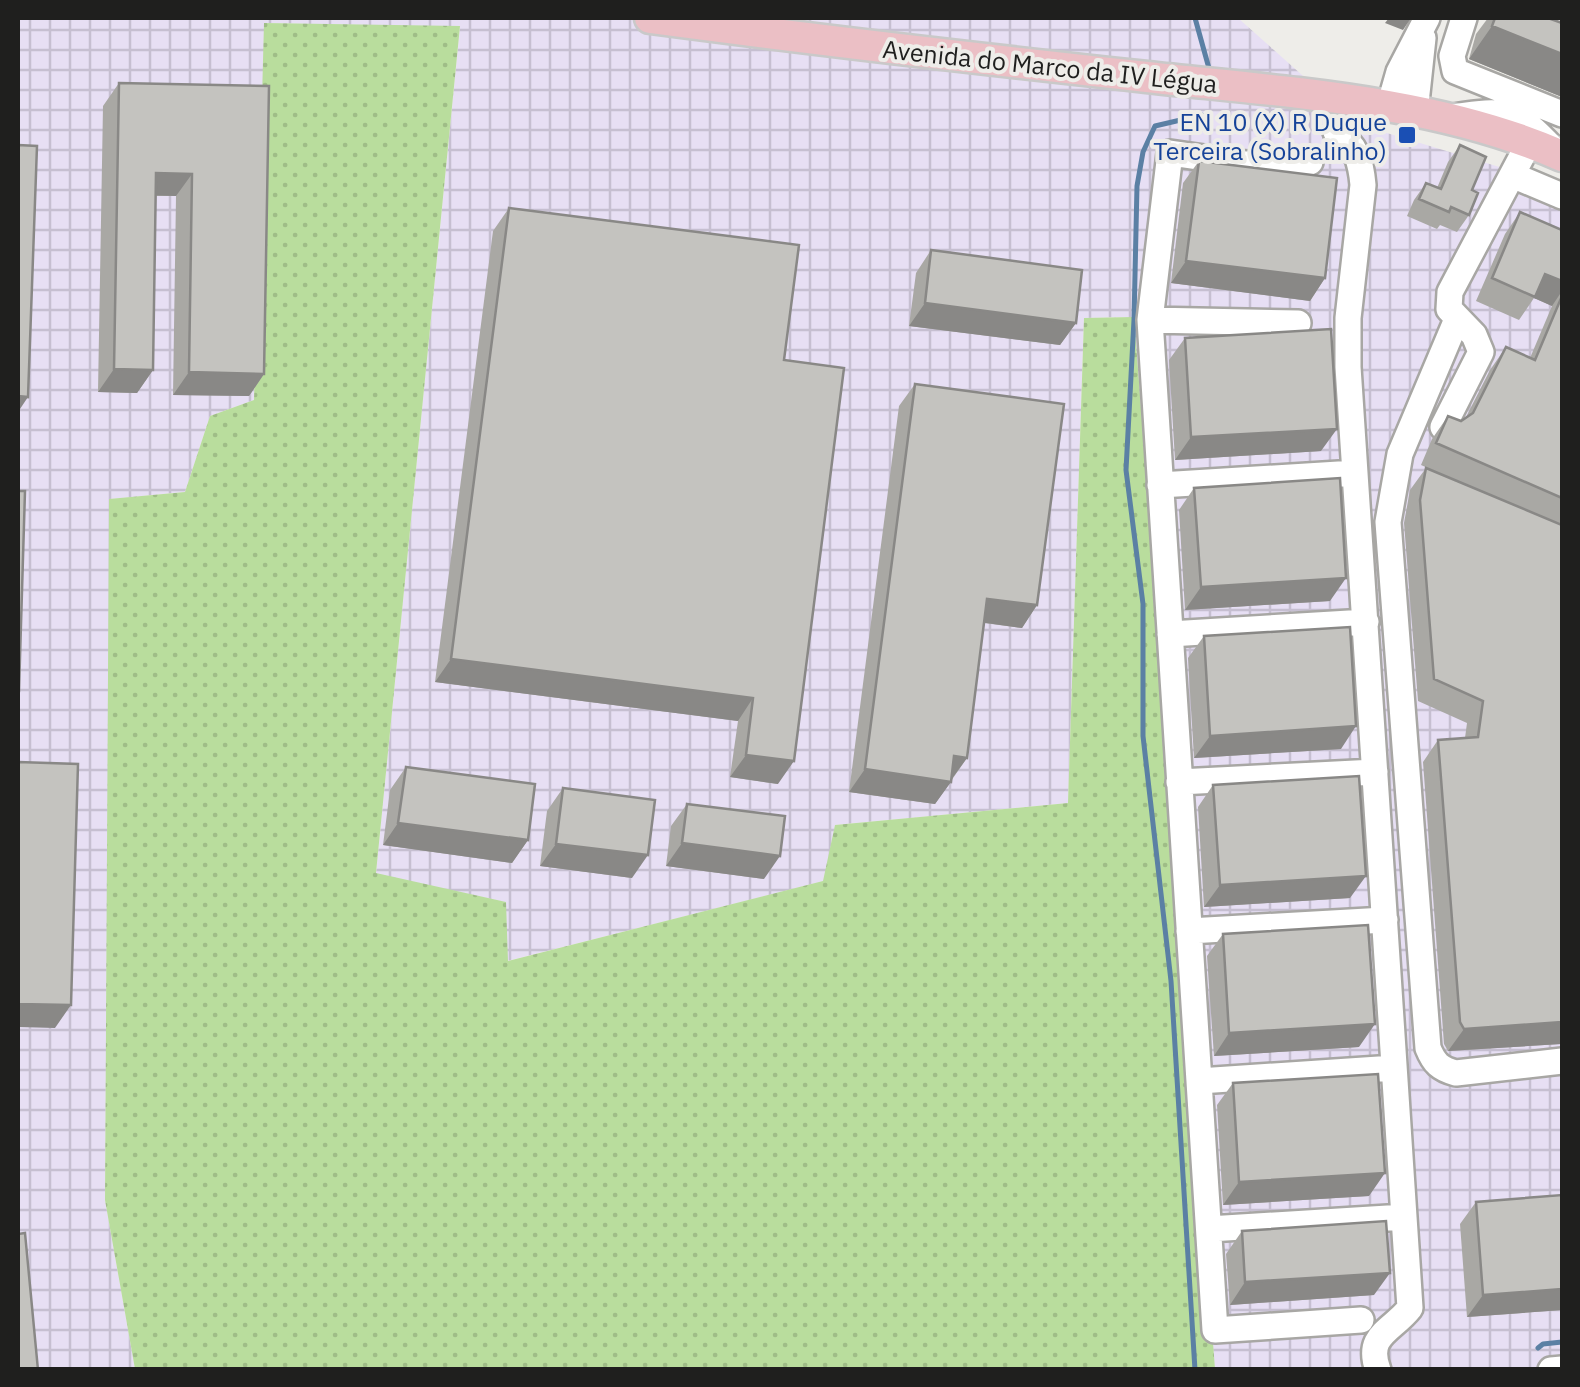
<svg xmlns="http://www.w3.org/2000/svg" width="1580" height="1387" viewBox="0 0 1580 1387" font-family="'IBM Plex Sans',sans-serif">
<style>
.industrial{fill:url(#industrial-grid)}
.grass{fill:url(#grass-dots)}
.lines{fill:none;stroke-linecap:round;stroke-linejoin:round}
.stream{stroke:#5b80a4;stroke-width:5}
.minor-casing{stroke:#a8a7a4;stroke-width:30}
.major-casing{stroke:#c9c9c9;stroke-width:35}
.minor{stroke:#fff;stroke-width:25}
.major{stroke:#ebbfc5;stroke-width:30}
.wall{fill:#a9a8a4}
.shaded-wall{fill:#898886}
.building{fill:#c4c3bf;stroke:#898886;stroke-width:2.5}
.transit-dot{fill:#1a4fb4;stroke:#eeede9;stroke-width:4}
.labels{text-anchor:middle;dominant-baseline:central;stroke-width:8;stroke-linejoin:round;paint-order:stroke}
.street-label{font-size:25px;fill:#1f1f1e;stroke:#eeede9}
.transit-label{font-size:25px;fill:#164399;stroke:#eeede9;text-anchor:end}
</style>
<defs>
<pattern id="industrial-grid" width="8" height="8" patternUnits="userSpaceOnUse" patternTransform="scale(2.5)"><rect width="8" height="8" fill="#e7dff4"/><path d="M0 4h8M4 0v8" fill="none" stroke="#c6bfd1"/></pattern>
<pattern id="grass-dots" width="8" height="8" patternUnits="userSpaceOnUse" patternTransform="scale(2.5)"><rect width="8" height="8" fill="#b9dd9d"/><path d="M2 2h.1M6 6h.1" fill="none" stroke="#9fbd87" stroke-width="1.8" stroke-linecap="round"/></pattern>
</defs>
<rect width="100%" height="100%" fill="#eeede9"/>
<!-- industrial -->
<path class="industrial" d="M 18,18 L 1238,18 L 1357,124 L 1562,186 L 1562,1369 L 1215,1370 L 1125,317 L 1084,318 L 1068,803 L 835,825 L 824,881 L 507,961 L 505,902 L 376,874 L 460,27 L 265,23 L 254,400 L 210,416 L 185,492 L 110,499 L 105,1200 L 135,1369 L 18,1369 Z"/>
<!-- grass -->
<path class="grass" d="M 264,23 L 460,26 L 376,873 L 506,902 L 508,961 L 823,881 L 835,825 L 1068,803 L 1084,318 L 1134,317 L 1215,1369 L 135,1369 L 105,1200 L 109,499 L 185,492 L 210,416 L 254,400 Z"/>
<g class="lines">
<!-- stream -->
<path class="stream" d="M 1195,18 L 1210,72
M 1538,1348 L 1543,1344 L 1562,1342
M 1195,1370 L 1171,981 L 1143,736 L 1143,604 L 1126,470 L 1134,320 L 1137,186 L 1143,152 L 1155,126 L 1202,115"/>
<!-- minor casing -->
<g class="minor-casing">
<path id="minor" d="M 1464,18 L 1452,56 L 1455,71 L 1562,114
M 1389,107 L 1399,72 L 1427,18
M 1415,112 L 1423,38
M 1453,117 C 1506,109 1516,109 1553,149
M 1336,132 C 1356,144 1361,162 1363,185 L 1348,318 L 1348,367 L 1410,1308 C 1392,1331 1365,1335 1378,1370
M 1310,162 L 1246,164 L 1170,153 L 1150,320 L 1215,1330 L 1361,1320
M 1512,175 L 1562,196
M 1457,319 L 1400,454 L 1388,522 L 1428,1048 C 1434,1063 1440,1069 1456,1073 L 1562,1061
M 1150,320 L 1298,323
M 1443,427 L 1481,352 L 1474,335 L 1449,309 L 1450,292 L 1530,141
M 1160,485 L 1355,473
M 1170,634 L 1366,622
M 1179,782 L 1375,772
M 1189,931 L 1385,920
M 1199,1081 L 1394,1068
M 1209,1229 L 1404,1217
M 1551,1370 L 1562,1369"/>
</g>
<!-- major casing -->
<g class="major-casing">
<path id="major" d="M 650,18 C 816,40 981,59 1147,77 C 1284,92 1436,100 1562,156"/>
</g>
<!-- minor -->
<use href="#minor" class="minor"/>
<!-- major -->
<use href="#major" class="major"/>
</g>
<!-- wall -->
<path class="wall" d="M 1488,18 L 1548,18 L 1562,23 L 1562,97 L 1469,59 L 1476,34 Z
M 119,83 L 269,86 L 264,374 L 249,396 L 173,395 L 176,196 L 156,196 L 153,370 L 137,393 L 98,392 L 103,106 Z
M 1460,145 L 1472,190 L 1469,215 L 1457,232 L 1440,225 L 1437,229 L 1407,216 L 1414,200 L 1426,183 L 1437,188 L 1448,162 Z
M 1199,161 L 1325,278 L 1310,301 L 1171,283 L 1183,183 Z
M 509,208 L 784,360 L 778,784 L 730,777 L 738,721 L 435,682 L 493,231 Z
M 1520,212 L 1561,230 L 1562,228 L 1562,1042 L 1561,1044 L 1448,1051 L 1444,1044 L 1423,762 L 1438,740 L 1465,738 L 1467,723 L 1418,701 L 1404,523 L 1410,490 L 1426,468 L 1441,474 L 1421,465 L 1432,439 L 1448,416 L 1461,421 L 1466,417 L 1490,370 L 1506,347 L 1530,358 L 1552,306 L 1534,298 L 1519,320 L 1476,301 L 1505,234 Z
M 931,250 L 1076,323 L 1060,345 L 909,326 L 916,273 Z
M 1185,338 L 1321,451 L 1175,460 L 1169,360 Z
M 915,384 L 1037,605 L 1022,628 L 984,623 L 967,758 L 935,804 L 849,792 L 899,406 Z
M 1194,488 L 1330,601 L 1185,610 L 1179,510 Z
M 1204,636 L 1341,749 L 1194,758 L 1188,658 Z
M 406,767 L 528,840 L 512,863 L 383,845 L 390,790 Z
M 1213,785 L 1350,898 L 1204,907 L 1198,807 Z
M 563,788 L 632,878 L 540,866 L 547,811 Z
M 687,804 L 764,879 L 666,866 L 671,826 Z
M 1223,934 L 1359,1047 L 1214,1056 L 1207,956 Z
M 1233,1083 L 1369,1196 L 1223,1205 L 1217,1105 Z
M 1562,1195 L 1562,1310 L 1467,1317 L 1460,1224 L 1476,1202 Z
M 1242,1231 L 1374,1295 L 1230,1305 L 1226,1254 Z"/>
<!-- shaded-wall -->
<path class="shaded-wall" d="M 1389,18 L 1411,18 L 1403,30 L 1385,23 Z
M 1492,26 L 1562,54 L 1562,97 L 1469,59 Z
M 156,173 L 192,174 L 176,196 L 140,195 Z
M 1186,261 L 1325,278 L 1310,301 L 1171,283 Z
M 1545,274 L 1562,281 L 1562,291 L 1552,306 L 1534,298 Z
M 925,303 L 1076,323 L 1060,345 L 909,326 Z
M 114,369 L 153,370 L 137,393 L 98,392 Z
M 189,372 L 264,374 L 249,396 L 173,395 Z
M 18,396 L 28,397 L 18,412 Z
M 1337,429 L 1321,451 L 1175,460 L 1191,437 Z
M 1346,578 L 1330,601 L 1185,610 L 1201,587 Z
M 987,599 L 1037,605 L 1022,628 L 972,621 Z
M 451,659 L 753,698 L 738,721 L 435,682 Z
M 1356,726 L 1341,749 L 1194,758 L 1210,736 Z
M 746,755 L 794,761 L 778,784 L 730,777 Z
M 954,756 L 967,758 L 951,780 Z
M 865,769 L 951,782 L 935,804 L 849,792 Z
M 398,823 L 528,840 L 512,863 L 383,845 Z
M 682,843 L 780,856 L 764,879 L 666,866 Z
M 556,844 L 648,855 L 632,878 L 540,866 Z
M 1366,876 L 1350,898 L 1204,907 L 1220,885 Z
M 18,1004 L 71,1005 L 55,1028 L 18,1027 Z
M 1562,1022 L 1562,1042 L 1561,1044 L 1448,1051 L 1464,1029 Z
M 1375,1024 L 1359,1047 L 1214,1056 L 1229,1033 Z
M 1385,1173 L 1369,1196 L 1223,1205 L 1239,1182 Z
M 1390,1273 L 1374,1295 L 1230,1305 L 1245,1282 Z
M 1562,1289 L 1562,1310 L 1467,1317 L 1483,1295 Z"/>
<!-- building -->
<path class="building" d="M 1495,18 L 1548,18 L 1562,23 L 1562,54 L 1492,26 Z
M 119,83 L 269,86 L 264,374 L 189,372 L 192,174 L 156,173 L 153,370 L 114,369 Z
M 18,145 L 37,146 L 28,397 L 18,396 Z
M 1460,145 L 1486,157 L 1472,190 L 1478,193 L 1469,215 L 1451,207 L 1449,212 L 1419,199 L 1426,183 L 1441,189 Z
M 1199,161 L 1337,178 L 1325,278 L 1186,261 Z
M 509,208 L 799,245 L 784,360 L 844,368 L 794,761 L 746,755 L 753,698 L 451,659 Z
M 1520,212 L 1562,230 L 1562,281 L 1545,274 L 1535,297 L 1492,278 Z
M 931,250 L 1082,270 L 1076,323 L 925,303 Z
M 1562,296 L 1562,498 L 1436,443 L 1448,416 L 1461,421 L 1473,413 L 1506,347 L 1535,360 Z
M 1331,329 L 1337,429 L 1191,437 L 1185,338 Z
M 915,384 L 1064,404 L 1037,605 L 987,599 L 967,758 L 954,756 L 951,782 L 865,769 Z
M 1426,468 L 1562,525 L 1562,1022 L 1464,1029 L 1460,1022 L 1438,740 L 1478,737 L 1483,701 L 1434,679 L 1420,500 Z
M 1340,478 L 1346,578 L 1201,587 L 1194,488 Z
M 18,491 L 25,491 L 19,691 L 18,691 Z
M 1350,627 L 1356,726 L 1210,736 L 1204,636 Z
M 18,762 L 78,764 L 71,1005 L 18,1004 Z
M 406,767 L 535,784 L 528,840 L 398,823 Z
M 1359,776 L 1366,876 L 1220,885 L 1213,785 Z
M 563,788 L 655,800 L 648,855 L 556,844 Z
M 687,804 L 785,816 L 780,856 L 682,843 Z
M 1368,925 L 1375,1024 L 1229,1033 L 1223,934 Z
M 1378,1074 L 1385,1173 L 1239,1182 L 1233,1083 Z
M 1562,1195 L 1562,1289 L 1483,1295 L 1476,1202 Z
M 1386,1221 L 1390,1273 L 1245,1282 L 1242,1231 Z
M 25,1233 L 38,1370 L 18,1370 L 18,1234 Z"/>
<!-- markers -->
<rect class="transit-dot" x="1397" y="125" width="20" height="20" rx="5"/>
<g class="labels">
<!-- street labels -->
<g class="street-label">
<text transform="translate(1050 66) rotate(6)">Avenida do Marco da IV Légua</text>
</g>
<!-- transit labels -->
<g class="transit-label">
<text x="1387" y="121">EN 10 (X) R Duque<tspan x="1387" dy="29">Terceira (Sobralinho)</tspan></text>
</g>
</g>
<!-- border -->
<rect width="1580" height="1387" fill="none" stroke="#1f1f1e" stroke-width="40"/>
</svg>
